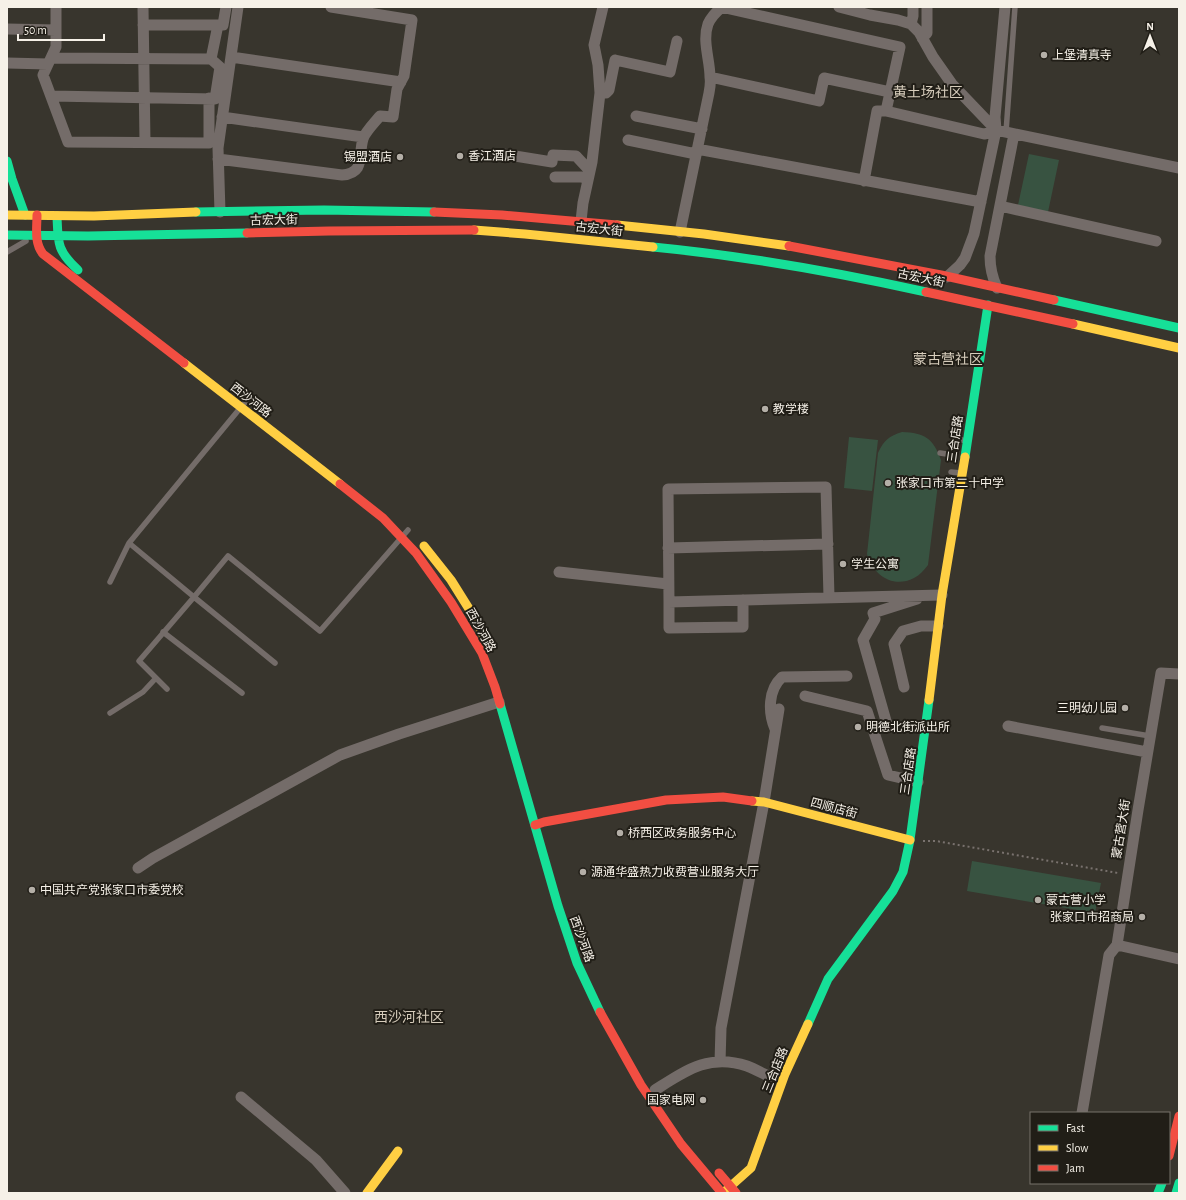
<svg xmlns="http://www.w3.org/2000/svg" width="1186" height="1200" viewBox="0 0 1186 1200" font-family="'Alegreya Sans','Noto Sans SC',sans-serif">
<style>
.green{fill:#385341}
.lines{fill:none;stroke-linecap:round;stroke-linejoin:round}
.path{stroke:#79726e;stroke-width:2;stroke-dasharray:2 3;stroke-linecap:butt}
.lane{stroke:#746c69;stroke-width:5.5}
.street{stroke:#746c69;stroke-width:11}
.fast{stroke:#16e098;stroke-width:9}
.slow{stroke:#ffcf43;stroke-width:9}
.jam{stroke:#f24e42;stroke-width:9}
.poi-dot{fill:#b4afa7;stroke:#211e17;stroke-width:1.5}
.labels{text-anchor:middle;dominant-baseline:central;stroke-width:4;stroke-linejoin:round;paint-order:stroke}
.poi-label{font-size:12px;fill:#f6f1e8;stroke:#211e17;text-anchor:start}
.street-label{font-size:12px;fill:#f6f1e8;stroke:#211e17}
.quarter-label{font-size:14px;fill:#d7cdbc;stroke:#211e17}
</style>
<rect width="100%" height="100%" fill="#38352d"/>
<!-- green -->
<path class="green" d="M 1029,154 L 1059,160 L 1048,212 L 1018,205 Z
M 902,432 C 925,433 933,438 941,460 L 928,565 C 924,570 920,575 914,578 C 893,589 873,575 867,554 L 878,453 C 884,440 889,436 902,432 Z
M 849,437 L 878,440 L 872,491 L 844,488 Z
M 972,861 L 1101,883 L 1095,913 L 967,891 Z"/>
<g class="lines">
<!-- path -->
<path class="path" d="M 923,841 L 936,841 L 1118,873"/>
<!-- lane -->
<path class="lane" d="M 1006,132 L 1015,7
M 7,252 L 26,241
M 246,401 L 129,543 L 194,597 L 228,556 L 320,631 L 408,530
M 956,439 L 967,441
M 940,453 L 953,455
M 951,472 L 962,473
M 110,582 L 129,543
M 163,632 L 242,693
M 167,689 L 139,661 L 194,597 L 275,663
M 110,713 L 143,692 L 156,678
M 1102,728 L 1150,736
M 896,731 L 915,726 L 923,726"/>
<!-- street -->
<path class="street" d="M 56,7 L 56,47 L 43,75 L 68,142 L 209,143 L 209,98
M 143,7 L 145,142
M 721,7 L 900,47 L 886,111 L 984,134 L 989,133 L 996,130
M 839,7 L 870,15 L 898,20 L 911,24 L 919,32 L 933,57 L 952,84 L 996,130 L 1179,168
M 911,24 L 913,16 L 913,7
M 143,25 L 223,25 L 226,7
M 7,29 L 56,30
M 922,38 L 927,33 L 927,7
M 231,57 L 401,82
M 51,58 L 211,59 L 218,25
M 7,63 L 48,64
M 710,77 L 819,101 L 824,78 L 890,92
M 600,93 L 598,65 L 594,45 L 603,7
M 51,96 L 215,99 L 220,67 L 211,59
M 636,116 L 702,129
M 222,117 L 363,137
M 628,140 L 696,154
M 697,149 L 981,202
M 503,154 L 552,162 L 553,155 L 576,156 L 590,171
M 218,159 L 342,175 C 366,173 358,155 363,139 C 365,132 376,121 380,116 L 393,117 L 397,89 L 404,76 L 412,20 L 331,7
M 555,177 L 581,177 L 588,178
M 864,181 L 877,111 L 886,111
M 1000,206 L 1156,241
M 220,212 L 218,148 L 238,7
M 581,221 L 583,203 L 592,162 L 600,93 L 606,93 L 609,90 L 615,60 L 670,72 L 677,41
M 680,232 L 709,93 C 710,88 711,83 710,77 C 710,60 702,41 708,24 C 711,17 716,12 722,7
M 947,277 L 960,265 L 965,258 L 974,234 L 996,130 L 995,117 L 1005,7
M 997,288 C 992,277 990,268 990,256 L 1014,134
M 668,548 L 828,544
M 559,572 L 668,584
M 829,597 L 826,487 L 668,489 L 669,602 L 942,595
M 669,602 L 669,628 L 743,627 L 743,600
M 1179,674 L 1161,673 L 1138,810 L 1117,945 L 1179,959
M 904,687 L 894,644 L 903,631 L 921,626 L 938,626
M 805,696 L 867,711 L 888,775 L 918,782
M 1008,726 L 1147,752
M 888,728 L 863,640 L 875,619 L 873,613 L 917,599
M 775,729 C 768,712 768,690 782,677 L 847,676
M 138,868 L 153,858 L 340,755 L 399,734 L 499,702
M 720,1062 L 721,1028 L 764,802 L 779,709
M 655,1090 C 685,1071 709,1053 747,1066 C 755,1069 762,1073 770,1077
M 241,1097 L 316,1160 L 345,1193
M 1082,1113 L 1109,955 L 1117,945"/>
<!-- fast -->
<path class="fast" d="M 7,161 L 12,179 L 25,215
M 196,212 L 324,210 L 434,212
M 57,216 C 58,243 57,251 78,270
M 7,235 L 88,236 L 247,233
M 653,247 C 745,256 836,272 926,292
M 1054,300 L 1179,328
M 965,457 L 988,305
M 500,704 L 558,906 L 577,963 L 600,1012
M 808,1024 L 828,979 L 893,891 L 903,872 L 910,840 L 929,700
M 1158,1193 L 1162,1183
M 1176,1193 L 1179,1183"/>
<!-- slow -->
<path class="slow" d="M 7,215 L 94,216 L 196,212
M 617,225 L 704,234 L 789,246
M 474,230 L 525,234 L 653,247
M 1073,324 L 1179,348
M 184,363 L 340,484
M 424,546 L 451,580 L 476,620 L 489,647
M 929,700 L 942,595 L 965,457
M 752,801 L 764,802 L 910,840
M 367,1193 L 398,1151
M 723,1193 L 751,1168 L 785,1074 L 808,1024"/>
<!-- jam -->
<path class="jam" d="M 434,212 L 502,215 L 617,225
M 37,215 C 37,228 34,243 43,254 L 184,363
M 247,233 L 329,231 L 474,230
M 789,246 L 941,275 L 1054,300
M 926,292 L 1073,324
M 340,484 L 383,518 L 416,553 L 451,602 L 482,653 L 495,687 L 500,704
M 535,825 L 544,822 L 666,800 L 723,797 L 752,801
M 600,1012 L 641,1085 L 681,1144 L 722,1193
M 1169,1156 L 1179,1116
M 719,1173 L 736,1193"/>
</g>
<!-- markers -->
<g class="poi-dot">
<circle cx="1044" cy="55" r="4"/>
<circle cx="460" cy="156" r="4"/>
<circle cx="400" cy="157" r="4"/>
<circle cx="765" cy="409" r="4"/>
<circle cx="888" cy="483" r="4"/>
<circle cx="843" cy="564" r="4"/>
<circle cx="1125" cy="708" r="4"/>
<circle cx="858" cy="727" r="4"/>
<circle cx="620" cy="833" r="4"/>
<circle cx="583" cy="872" r="4"/>
<circle cx="32" cy="890" r="4"/>
<circle cx="1038" cy="900" r="4"/>
<circle cx="1142" cy="917" r="4"/>
<circle cx="703" cy="1100" r="4"/>
</g>
<g class="labels">
<!-- poi labels -->
<g class="poi-label">
<text x="1052" y="55">上堡清真寺</text>
<text x="468" y="156">香江酒店</text>
<text x="392" y="157" text-anchor="end">锡盟酒店</text>
<text x="773" y="409">教学楼</text>
<text x="896" y="483">张家口市第二十中学</text>
<text x="851" y="564">学生公寓</text>
<text x="1117" y="708" text-anchor="end">三明幼儿园</text>
<text x="866" y="727">明德北街派出所</text>
<text x="628" y="833">桥西区政务服务中心</text>
<text x="591" y="872">源通华盛热力收费营业服务大厅</text>
<text x="40" y="890">中国共产党张家口市委党校</text>
<text x="1046" y="900">蒙古营小学</text>
<text x="1134" y="917" text-anchor="end">张家口市招商局</text>
<text x="695" y="1100" text-anchor="end">国家电网</text>
</g>
<!-- street labels -->
<g class="street-label">
<text transform="translate(274 220) rotate(-1)">古宏大街</text>
<text transform="translate(599 229) rotate(6)">古宏大街</text>
<text transform="translate(921 278) rotate(12)">古宏大街</text>
<text transform="translate(251 400) rotate(38)">西沙河路</text>
<text transform="translate(955 439) rotate(-82)">三合店路</text>
<text transform="translate(481 630) rotate(61)">西沙河路</text>
<text transform="translate(908 771) rotate(-82)">三合店路</text>
<text transform="translate(834 808) rotate(15)">四顺店街</text>
<text transform="translate(1121 829) rotate(-81)">蒙古营大街</text>
<text transform="translate(582 939) rotate(70)">西沙河路</text>
<text transform="translate(775 1070) rotate(-68)">三合店路</text>
</g>
<!-- quarter labels -->
<g class="quarter-label">
<text x="928" y="93">黄土场社区</text>
<text x="948" y="360">蒙古营社区</text>
<text x="409" y="1018">西沙河社区</text>
</g>
</g>
<!-- border -->
<rect width="1186" height="1200" fill="none" stroke="#f6f1e8" stroke-width="16"/>
<!-- legend -->
<rect x="1030" y="1112" width="140" height="72" fill="#211e17" stroke="#76726b"/>
<rect x="1038" y="1125" width="20" height="6" fill="#16e098" stroke="#76726b"/>
<text x="1066" y="1132" font-size="12" fill="#f6f1e8">Fast</text>
<rect x="1038" y="1145" width="20" height="6" fill="#ffcf43" stroke="#76726b"/>
<text x="1066" y="1152" font-size="12" fill="#f6f1e8">Slow</text>
<rect x="1038" y="1165" width="20" height="6" fill="#f24e42" stroke="#76726b"/>
<text x="1066" y="1172" font-size="12" fill="#f6f1e8">Jam</text>
<!-- north arrow -->
<g transform="translate(1150 36)" stroke="#211e17" stroke-width="3" paint-order="stroke">
<path d="M0-3L7 15L0 10L-7 15Z" fill="#f6f1e8"/>
<text y="-6" font-size="11" font-weight="bold" text-anchor="middle" fill="#f6f1e8">N</text>
</g>
<!-- scale -->
<path d="M18 34v6h86v-6" fill="none" stroke="#f6f1e8" stroke-width="2"/>
<text x="24" y="34" font-size="12" fill="#f6f1e8" stroke="#211e17" stroke-width="3" paint-order="stroke">50 m</text>
</svg>
